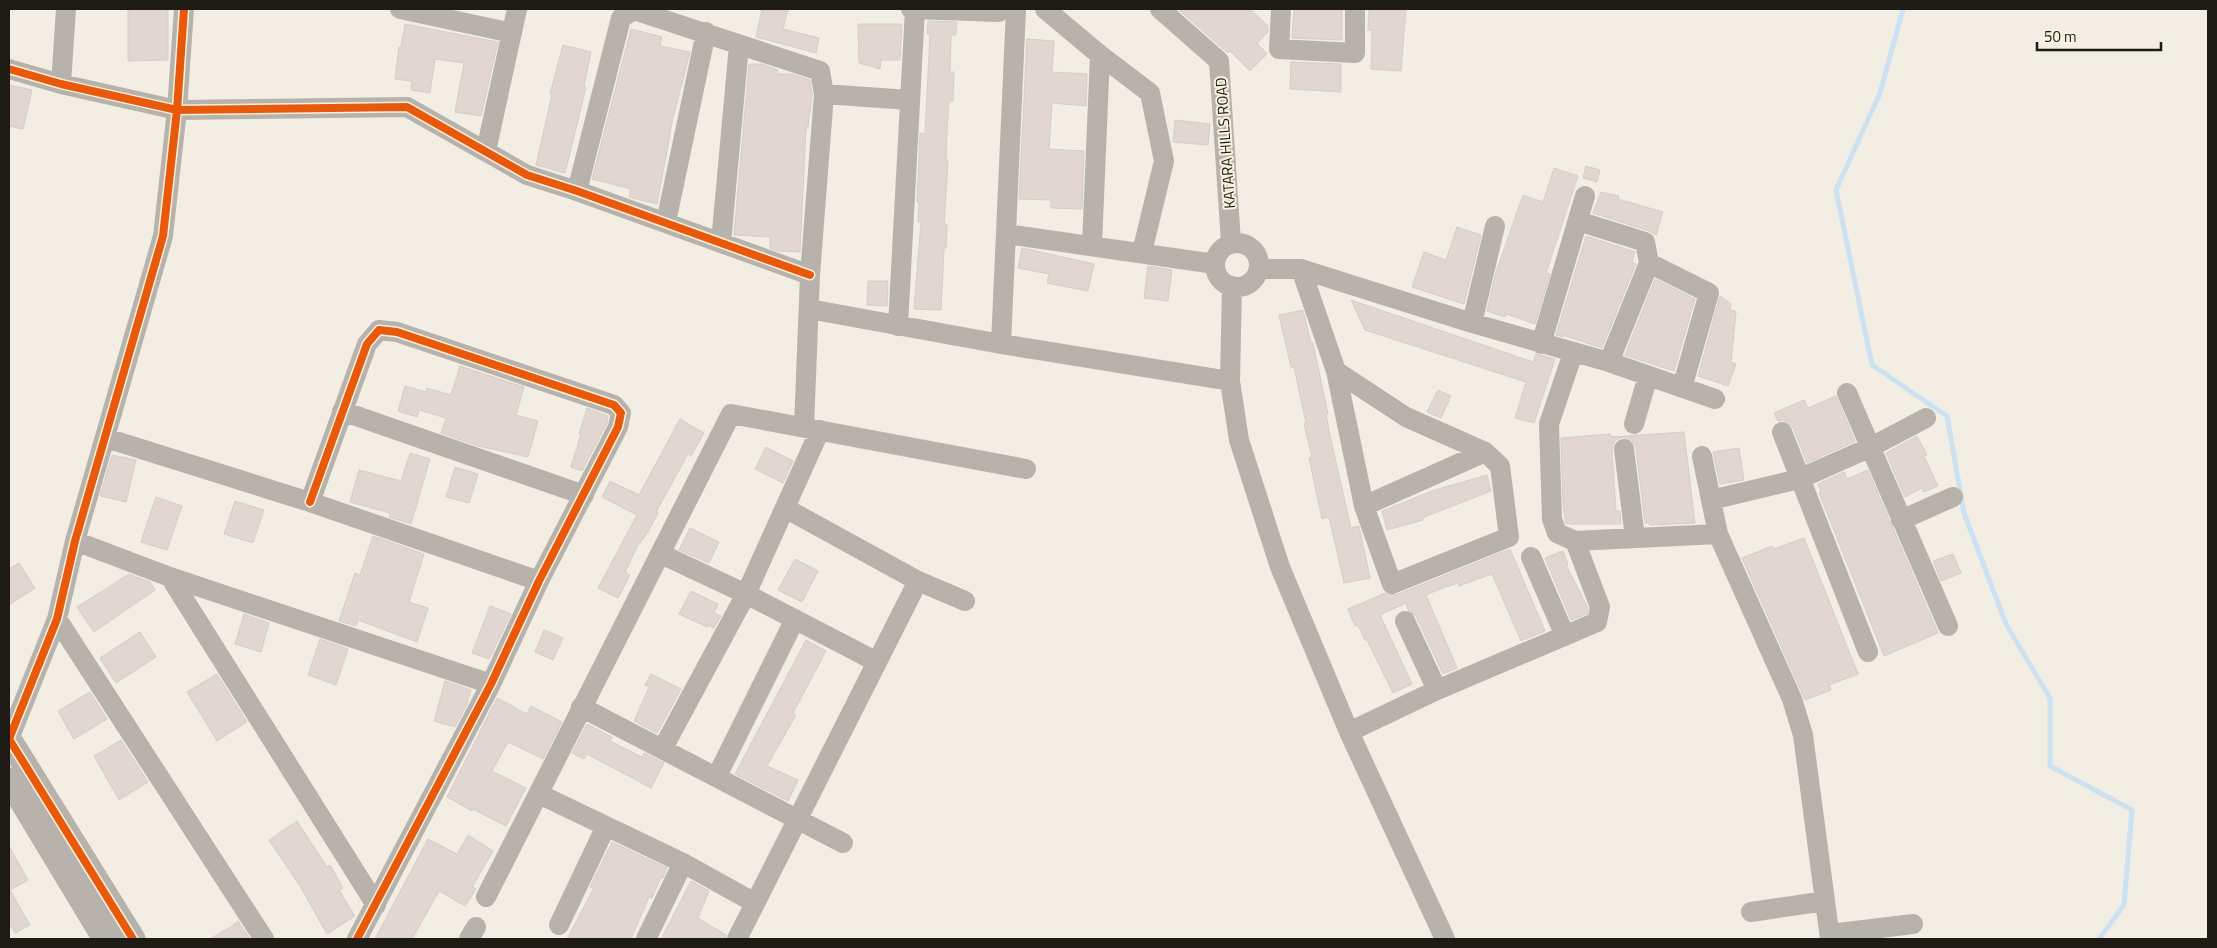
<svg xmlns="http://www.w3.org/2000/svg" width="2217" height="948" viewBox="0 0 2217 948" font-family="'Titillium Web',sans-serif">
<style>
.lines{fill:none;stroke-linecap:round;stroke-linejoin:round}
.stream{stroke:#cce1f2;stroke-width:5}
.building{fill:#e1d6d1;stroke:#d5cec8}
.minor{stroke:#b7b2ac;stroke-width:20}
.tertiary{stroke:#b7b2ac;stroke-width:25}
.cycleway-casing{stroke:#f9f2dd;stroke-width:11}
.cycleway{stroke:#e8590c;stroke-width:8}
.labels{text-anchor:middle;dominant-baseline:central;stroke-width:4;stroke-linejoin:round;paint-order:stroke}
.street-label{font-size:15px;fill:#1e1b14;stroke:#f9f2dd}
</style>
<rect width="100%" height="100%" fill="#f3eee3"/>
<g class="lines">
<!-- stream -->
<path class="stream" d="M 1903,9 L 1880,93 L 1836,190 L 1872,365 L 1947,416 L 1964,513 L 2006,624 L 2050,698 L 2050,766 L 2132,810 L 2124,905 L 2099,939"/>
</g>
<!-- building -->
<path class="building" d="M 168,9 L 168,60 L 128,61 L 128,10 Z
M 762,9 L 788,9 L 783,29 L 819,38 L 816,53 L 756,37 Z
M 1178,9 L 1250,9 L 1268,26 L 1268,32 L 1257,43 L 1267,54 L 1250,71 L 1230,51 L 1228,53 Z
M 1294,9 L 1342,9 L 1342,40 L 1292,38 Z
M 1369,9 L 1406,9 L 1401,71 L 1371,69 L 1372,30 L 1368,30 Z
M 928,21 L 957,22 L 956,35 L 951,35 L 950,72 L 954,72 L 953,101 L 949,101 L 947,131 L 946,161 L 948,161 L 944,224 L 947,224 L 946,248 L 944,248 L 941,310 L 914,309 L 921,222 L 918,222 L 919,202 L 917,202 L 920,133 L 925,134 L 930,34 L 927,34 Z
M 405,24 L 498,42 L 481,116 L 455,112 L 464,63 L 435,59 L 430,93 L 411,90 L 412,81 L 395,79 L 399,47 L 401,47 Z
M 858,24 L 902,24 L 900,60 L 881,60 L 880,69 L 859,63 Z
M 631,29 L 662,37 L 660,46 L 690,52 L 673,118 L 657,204 L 629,197 L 631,189 L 592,179 Z
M 1027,39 L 1054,41 L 1052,72 L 1087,74 L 1086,106 L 1052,103 L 1049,149 L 1084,151 L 1082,209 L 1051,208 L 1051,200 L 1019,199 Z
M 563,45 L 591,52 L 584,86 L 586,87 L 565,173 L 536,165 L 552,95 L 550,94 Z
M 1291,62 L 1341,64 L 1341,92 L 1290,89 Z
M 749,64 L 762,64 L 778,70 L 778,74 L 792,74 L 810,80 L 812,94 L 810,114 L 809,114 L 808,128 L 806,128 L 800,252 L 777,251 L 770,248 L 770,237 L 734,235 Z
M 9,85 L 32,90 L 23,129 L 9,126 Z
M 1175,120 L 1210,124 L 1208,145 L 1173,142 Z
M 1586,166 L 1600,170 L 1597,182 L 1583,178 Z
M 1554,168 L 1578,176 L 1546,273 L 1550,274 L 1535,324 L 1506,314 L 1505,317 L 1487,311 L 1496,272 L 1523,195 L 1543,202 Z
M 1601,192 L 1619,196 L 1618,199 L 1663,212 L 1656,235 L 1649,231 L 1593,213 Z
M 1457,227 L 1481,235 L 1464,304 L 1412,287 L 1424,252 L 1446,260 Z
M 1586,236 L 1635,252 L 1632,262 L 1636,264 L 1602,348 L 1563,335 L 1563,337 L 1556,335 Z
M 1022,248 L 1094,264 L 1088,291 L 1047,283 L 1049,274 L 1018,268 Z
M 1148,266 L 1172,270 L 1168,301 L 1144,298 Z
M 1655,279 L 1695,299 L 1674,371 L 1625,355 Z
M 868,281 L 888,281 L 887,306 L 867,305 Z
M 1720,296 L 1731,304 L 1730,309 L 1736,312 L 1731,362 L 1736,364 L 1728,386 L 1698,376 Z
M 1351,300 L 1533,362 L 1536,354 L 1555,359 L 1534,423 L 1515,418 L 1526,382 L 1365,330 Z
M 1303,310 L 1311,343 L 1313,343 L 1328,414 L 1326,414 L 1330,436 L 1351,528 L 1359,526 L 1370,578 L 1344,583 L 1329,517 L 1322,519 L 1309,458 L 1312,457 L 1304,424 L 1306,423 L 1294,367 L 1291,367 L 1279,315 Z
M 460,366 L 524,387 L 516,415 L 538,421 L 528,457 L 478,446 L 441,433 L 446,418 L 419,410 L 417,417 L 398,411 L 405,386 L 426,392 L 427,388 L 451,395 Z
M 1438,390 L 1451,396 L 1441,418 L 1427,412 Z
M 1836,396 L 1855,441 L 1807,463 L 1793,427 L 1784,420 L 1778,421 L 1774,413 L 1804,400 L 1808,408 Z
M 587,408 L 608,416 L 607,423 L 582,471 L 571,467 L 581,434 L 579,434 Z
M 680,419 L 704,433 L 691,456 L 688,454 L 656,512 L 658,513 L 648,532 L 637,547 L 625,572 L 630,575 L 618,598 L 598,588 L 637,515 L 602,497 L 610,481 L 639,495 Z
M 1684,432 L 1695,523 L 1650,525 L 1649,523 L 1645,523 L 1636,448 L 1633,442 L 1623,437 L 1617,439 L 1613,444 L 1612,452 L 1616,511 L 1620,511 L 1621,524 L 1566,524 L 1563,506 L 1561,438 L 1610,434 L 1611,437 Z
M 1917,436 L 1927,455 L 1924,456 L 1938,486 L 1924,492 L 1922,488 L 1905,497 L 1886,453 Z
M 766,447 L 793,461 L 783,483 L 755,469 Z
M 1739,448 L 1744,480 L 1720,484 L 1713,452 Z
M 410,453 L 430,459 L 411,524 L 389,517 L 390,513 L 350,502 L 359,470 L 401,481 Z
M 112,455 L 136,460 L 126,502 L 100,496 Z
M 455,467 L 478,474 L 469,503 L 446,497 Z
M 1868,470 L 1938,633 L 1884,656 L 1819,493 L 1821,492 L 1818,484 L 1844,472 L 1847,479 Z
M 1487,475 L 1491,491 L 1422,518 L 1423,520 L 1387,530 L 1382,511 L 1435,490 Z
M 156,497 L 182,506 L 167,550 L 141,542 Z
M 235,501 L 264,510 L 253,543 L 224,534 Z
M 690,528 L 719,542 L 709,563 L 679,550 Z
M 373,536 L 424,554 L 409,602 L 428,608 L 417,642 L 358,620 L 356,626 L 339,621 L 355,573 L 360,575 Z
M 1804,538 L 1858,674 L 1829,685 L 1831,690 L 1805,700 L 1742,558 L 1772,546 L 1774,549 Z
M 1510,549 L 1545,631 L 1521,641 L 1492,574 L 1459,586 L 1458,583 L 1440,589 L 1426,595 L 1457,668 L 1443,674 L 1416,616 L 1408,610 L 1406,603 L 1380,615 L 1412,684 L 1393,693 L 1367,640 L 1365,640 L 1358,625 L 1355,626 L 1348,609 L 1385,593 L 1396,595 Z
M 1563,551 L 1568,565 L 1566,565 L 1588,608 L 1587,614 L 1571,620 L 1545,558 Z
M 1953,554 L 1961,573 L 1941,581 L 1933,561 Z
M 795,559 L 818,571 L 802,602 L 778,590 Z
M 19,563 L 35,588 L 9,605 L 9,569 Z
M 129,574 L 150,582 L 155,590 L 94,632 L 77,607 Z
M 691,591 L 718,604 L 714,613 L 721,616 L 714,628 L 708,625 L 707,627 L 679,614 Z
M 490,606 L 511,614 L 489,659 L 472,653 Z
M 244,614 L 269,623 L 261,652 L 235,644 Z
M 544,630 L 563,638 L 553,660 L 535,652 Z
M 140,632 L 156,657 L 116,683 L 100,658 Z
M 320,639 L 348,649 L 336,685 L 308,675 Z
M 806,640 L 826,651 L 793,713 L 796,715 L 767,766 L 798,780 L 788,801 L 735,774 Z
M 217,674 L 247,722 L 217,741 L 187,692 Z
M 651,674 L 681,689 L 657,733 L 634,721 L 649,687 L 645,685 Z
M 445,681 L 471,690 L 467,704 L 455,727 L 434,721 Z
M 90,692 L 107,719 L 74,739 L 58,711 Z
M 497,698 L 527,714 L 531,706 L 562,722 L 543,759 L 508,742 L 492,771 L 526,788 L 506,826 L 473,809 L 472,811 L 447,797 Z
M 587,724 L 612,737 L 610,741 L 642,757 L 644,753 L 664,763 L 651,788 L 587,754 L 584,759 L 572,753 Z
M 121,740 L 148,782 L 119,800 L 94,756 Z
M 297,821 L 327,867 L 330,865 L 343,888 L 339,890 L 355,916 L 327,934 L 300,886 L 269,840 Z
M 468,835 L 493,851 L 472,887 L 476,889 L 465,906 L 439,891 L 412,939 L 375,939 L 428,839 L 457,854 Z
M 612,842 L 667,868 L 666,870 L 663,878 L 661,877 L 652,898 L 649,897 L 631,939 L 567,939 L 594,888 L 590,887 Z
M 9,846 L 28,880 L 10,890 L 30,925 L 15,933 L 9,923 Z
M 691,881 L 709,891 L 698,918 L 726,935 L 725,939 L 661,939 Z
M 238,921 L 250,939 L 210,939 L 232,926 Z"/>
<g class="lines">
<!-- minor -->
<path class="minor" d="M 400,9 L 512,33
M 911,9 L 999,12
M 1045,9 L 1100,55 L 1150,93 L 1164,161 L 1142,252
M 1160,9 L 1219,61 L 1231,243
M 1281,9 L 1279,49 L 1355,53 L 1355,9
M 9,69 L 61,84 L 177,110 L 407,107 L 527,175 L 577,191 L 810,275
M 61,84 L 66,9
M 824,94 L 909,100
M 486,151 L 517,9
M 577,191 L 621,18 L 634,10 L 820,71 L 824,94 L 810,275 L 804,427
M 1578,221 L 1645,242 L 1649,263 L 1609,362
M 666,222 L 706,32
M 1006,234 L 1215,264
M1215 265a22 22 0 1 1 44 0a22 22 0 1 1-44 0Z
M 721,243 L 739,45
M 1092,245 L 1100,55
M 1649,263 L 1709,293 L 1682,388
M 1259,269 L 1301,269 L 1472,323 L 1609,362 L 1715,399
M 1301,269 L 1336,371 L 1364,506 L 1392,584 L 1509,537 L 1500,466 L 1485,452 L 1406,417 L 1336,371
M 1232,286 L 1230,381 L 1239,440 L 1280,567 L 1349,732 L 1445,939
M 809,309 L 1001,344 L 1230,381
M 1472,323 L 1495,226
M 898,326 L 915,9
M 1001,344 L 1016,9
M 1541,344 L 1585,196
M 1573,353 L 1549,424 L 1552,519 L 1557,533 L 1575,541
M 1847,393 L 1948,626
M 342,411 L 584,495
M 1634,424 L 1648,376
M 1782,432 L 1868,652
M 106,438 L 310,502 L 539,581
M 1624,449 L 1635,538
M 1702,456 L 1718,534 L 1792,699 L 1803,735 L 1830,939
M 1711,500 L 1799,479 L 1871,447 L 1926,418
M 310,502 L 367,344 L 379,330 L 397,332 L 614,405 L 621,413 L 618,427 L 539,581 L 491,684 L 357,939
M 1364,506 L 1485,452
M 785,508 L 918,581 L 965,601
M 1901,520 L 1953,497
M 75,541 L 170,577 L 491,684
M 661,554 L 746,594 L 877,662
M 1531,557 L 1565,636
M 170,577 L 376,905
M 57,619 L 264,939
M 1405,621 L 1437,690
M 581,707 L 843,843
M 1349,732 L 1437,690 L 1597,622 L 1600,607 L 1575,541 L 1718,534
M 9,739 L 57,619 L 75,541 L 163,236 L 177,110 L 184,9
M 663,748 L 746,594 L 820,430
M 717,776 L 795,619
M 539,794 L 683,863 L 755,903
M 486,897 L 731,414 L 1026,469
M 1751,912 L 1825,901
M 559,925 L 606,826
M 1830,934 L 1913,924
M 469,939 L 476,927
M 646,939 L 683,863
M 737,939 L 918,581"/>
<!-- tertiary -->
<path class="tertiary" d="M 9,739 L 133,939
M 9,780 L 105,939"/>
<!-- cycleway casing -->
<g class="cycleway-casing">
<path id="cycleway" d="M 9,69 L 61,84 L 177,110 L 407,107 L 527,175 L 577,191 L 810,275
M 310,502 L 367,344 L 379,330 L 397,332 L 614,405 L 621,413 L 618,427 L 539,581 L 491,684 L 357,939
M 133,939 L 9,739 L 57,619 L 75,541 L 163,236 L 177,110 L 184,9"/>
</g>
<!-- cycleway -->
<use href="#cycleway" class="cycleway"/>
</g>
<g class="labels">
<!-- street labels -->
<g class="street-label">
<text transform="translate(1225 143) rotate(-94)">KATARA HILLS ROAD</text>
</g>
</g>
<!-- border -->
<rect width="2217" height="948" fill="none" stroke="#1e1b14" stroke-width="20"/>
<!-- scale -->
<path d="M2037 42v8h124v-8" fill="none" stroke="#1e1b14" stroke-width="2.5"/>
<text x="2044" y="42" font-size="15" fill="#1e1b14" stroke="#f9f2dd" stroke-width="4" paint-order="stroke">50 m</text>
</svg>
